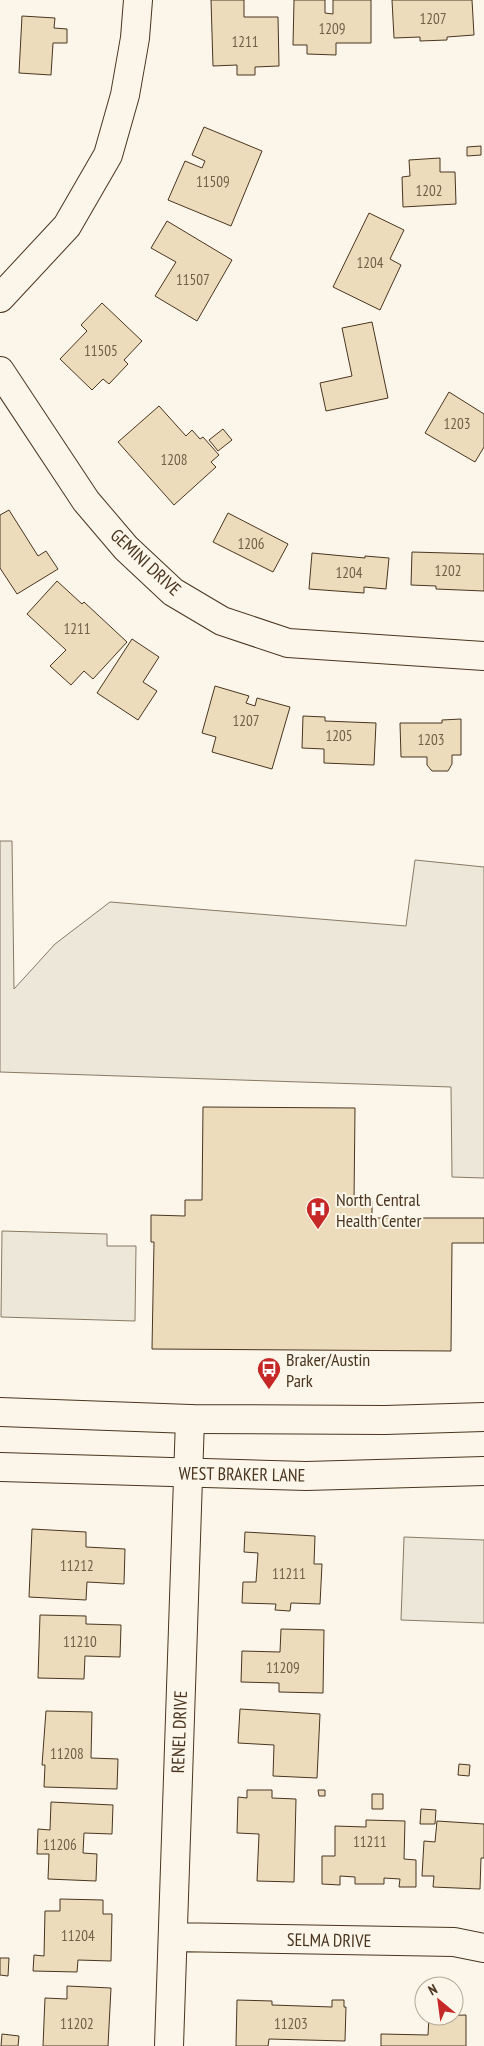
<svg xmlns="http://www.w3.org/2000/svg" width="484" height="2046" viewBox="0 0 484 2046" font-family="'PT Sans Narrow',sans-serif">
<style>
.parking{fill:#ede7d9;stroke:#887966}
.building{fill:#ecdcbc;stroke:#4a3520}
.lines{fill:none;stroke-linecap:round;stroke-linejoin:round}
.minor-casing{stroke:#4a3520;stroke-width:30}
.major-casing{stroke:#4a3520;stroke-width:30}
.minor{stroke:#fbf6e9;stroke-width:28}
.major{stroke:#fbf6e9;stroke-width:28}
.labels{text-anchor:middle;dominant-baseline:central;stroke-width:4;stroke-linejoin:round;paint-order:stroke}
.number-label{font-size:15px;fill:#725f47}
.street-label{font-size:18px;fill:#4a3520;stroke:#fbf6e9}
.poi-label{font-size:18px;fill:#4a3520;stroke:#fbf6e9;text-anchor:start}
</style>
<rect width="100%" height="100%" fill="#fbf6e9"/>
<!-- parking -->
<path class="parking" d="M 0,841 L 12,841 L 14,989 L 55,944 L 110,902 L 406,926 L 415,860 L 484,867 L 484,1178 L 452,1177 L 451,1087 L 0,1072 Z
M 2,1231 L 107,1234 L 107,1246 L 136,1246 L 135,1321 L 1,1317 Z
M 404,1537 L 484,1540 L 484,1623 L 401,1620 Z"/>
<!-- building -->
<path class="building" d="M 211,0 L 244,0 L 244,17 L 278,17 L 279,66 L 255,67 L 255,75 L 237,75 L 237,65 L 213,66 Z
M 294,0 L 325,0 L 325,13 L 333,14 L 333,0 L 371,0 L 371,43 L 336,43 L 336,55 L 307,54 L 307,45 L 293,45 Z
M 392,0 L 472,0 L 474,35 L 447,37 L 447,40 L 420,41 L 420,37 L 394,38 Z
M 22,16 L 55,18 L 54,28 L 67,29 L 67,43 L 53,43 L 51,75 L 19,73 Z
M 204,127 L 262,151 L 231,226 L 168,200 L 185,161 L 202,168 L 205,161 L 192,155 Z
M 481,146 L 481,155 L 467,156 L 467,147 Z
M 440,158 L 440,172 L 455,172 L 456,204 L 403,207 L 402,177 L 410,176 L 409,160 Z
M 369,213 L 404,230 L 390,259 L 401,265 L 380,310 L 333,287 Z
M 167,221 L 232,260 L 197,321 L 155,296 L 176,262 L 151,248 Z
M 102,303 L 142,341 L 124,360 L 128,364 L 109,384 L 103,379 L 92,390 L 60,359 L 87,331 L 81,325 Z
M 372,322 L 388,398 L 326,411 L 320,383 L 352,376 L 342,328 Z
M 449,392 L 484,414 L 484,447 L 475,462 L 425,433 Z
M 159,406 L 186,436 L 192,430 L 200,439 L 203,437 L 219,455 L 211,462 L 216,467 L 174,505 L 118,442 Z
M 223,429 L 232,440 L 218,451 L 209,440 Z
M 9,510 L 38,556 L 46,551 L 58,569 L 17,594 L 0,568 L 0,515 Z
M 228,513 L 288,544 L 273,572 L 213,542 Z
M 412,552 L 484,554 L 484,591 L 436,589 L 436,586 L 411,585 Z
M 312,553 L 365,558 L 365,556 L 389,558 L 386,589 L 364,587 L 364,593 L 309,589 Z
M 57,581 L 82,604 L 84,602 L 127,642 L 93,679 L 84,671 L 71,685 L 50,666 L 66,650 L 27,614 Z
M 132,639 L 159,657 L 143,682 L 157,691 L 138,720 L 97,693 Z
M 215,686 L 249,696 L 246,703 L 255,706 L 257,698 L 290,707 L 272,769 L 212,752 L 216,737 L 202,733 Z
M 303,716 L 325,717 L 325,721 L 376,723 L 374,765 L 324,763 L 324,749 L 302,748 Z
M 461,719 L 461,755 L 452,755 L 452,764 L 448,771 L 432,771 L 427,765 L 427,757 L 401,757 L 400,723 L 442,723 L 442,720 Z
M 203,1107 L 355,1108 L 354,1201 L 372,1201 L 372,1218 L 484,1218 L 484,1243 L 452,1243 L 451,1351 L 152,1349 L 154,1242 L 151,1242 L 151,1215 L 185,1216 L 185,1200 L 202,1200 Z
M 32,1529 L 86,1532 L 86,1547 L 125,1549 L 124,1584 L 87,1582 L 86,1600 L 29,1597 Z
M 245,1532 L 315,1536 L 314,1564 L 322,1564 L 320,1604 L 291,1603 L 290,1611 L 275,1610 L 276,1604 L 242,1603 L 243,1582 L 256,1582 L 258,1553 L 244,1552 Z
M 40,1615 L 86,1616 L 86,1624 L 121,1625 L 120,1657 L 85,1656 L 84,1679 L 38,1678 Z
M 281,1629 L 324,1630 L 323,1693 L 279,1692 L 279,1683 L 241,1682 L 242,1651 L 280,1652 Z
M 240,1709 L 320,1714 L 317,1778 L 273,1776 L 274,1745 L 238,1743 Z
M 46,1711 L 92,1712 L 91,1758 L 118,1759 L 117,1789 L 44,1787 L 45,1765 L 42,1765 Z
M 459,1764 L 470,1765 L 469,1776 L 458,1775 Z
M 247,1790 L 272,1790 L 272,1798 L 296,1799 L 294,1882 L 257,1881 L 259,1834 L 237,1833 L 238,1797 L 247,1798 Z
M 318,1790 L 325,1790 L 325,1796 L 319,1796 Z
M 372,1794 L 383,1794 L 383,1809 L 372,1809 Z
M 51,1802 L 113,1805 L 112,1834 L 84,1833 L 83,1853 L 97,1854 L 96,1881 L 48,1879 L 49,1854 L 37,1854 L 38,1829 L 50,1830 Z
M 421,1809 L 436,1810 L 435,1824 L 420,1824 Z
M 366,1820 L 405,1821 L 404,1859 L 416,1860 L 416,1887 L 399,1887 L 400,1879 L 384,1878 L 384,1884 L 355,1884 L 355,1877 L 340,1876 L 340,1885 L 322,1884 L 322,1856 L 335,1856 L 335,1826 L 366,1827 Z
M 437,1821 L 484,1824 L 484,1858 L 481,1858 L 480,1889 L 433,1887 L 434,1876 L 422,1876 L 424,1841 L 435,1842 Z
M 60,1899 L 103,1900 L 103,1914 L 112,1914 L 111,1961 L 78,1960 L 77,1972 L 33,1971 L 34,1955 L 44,1956 L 45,1911 L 60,1911 Z
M 0,1958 L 9,1958 L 8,1976 L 0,1975 Z
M 67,1986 L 111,1988 L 108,2046 L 43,2046 L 45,1998 L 67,1999 Z
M 237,2000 L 272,2001 L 272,2005 L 332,2007 L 332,2000 L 344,2000 L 344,2007 L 346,2007 L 345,2041 L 269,2039 L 268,2046 L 236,2046 Z
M 466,2015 L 466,2046 L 381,2046 L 381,2034 L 428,2035 L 429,2016 Z
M 2,2034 L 19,2036 L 18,2046 L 1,2046 Z"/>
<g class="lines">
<!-- minor casing -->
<g class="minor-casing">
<path id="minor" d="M 0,298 L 67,226 L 108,155 L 125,95 L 135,38 L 138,0
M 0,371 L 86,501 L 126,548 L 173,592 L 222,621 L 288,643 L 484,656
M 173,1937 L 454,1942 L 484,1948
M 169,2046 L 190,1419"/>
</g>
<!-- major casing -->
<g class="major-casing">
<path id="major" d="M 0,1412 L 190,1419 L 385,1420 L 484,1417
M 0,1467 L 306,1476 L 484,1471"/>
</g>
<!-- minor -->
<use href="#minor" class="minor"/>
<!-- major -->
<use href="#major" class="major"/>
</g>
<!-- icons -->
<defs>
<g id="hospital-pin" transform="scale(1.25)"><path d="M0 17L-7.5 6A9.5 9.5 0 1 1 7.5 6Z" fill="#c62828" stroke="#fbf6e9"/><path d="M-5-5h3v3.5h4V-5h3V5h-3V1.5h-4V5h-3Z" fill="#fff"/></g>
<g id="bus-pin" transform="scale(1.25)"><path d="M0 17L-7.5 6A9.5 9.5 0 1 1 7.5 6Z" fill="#c62828" stroke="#fbf6e9"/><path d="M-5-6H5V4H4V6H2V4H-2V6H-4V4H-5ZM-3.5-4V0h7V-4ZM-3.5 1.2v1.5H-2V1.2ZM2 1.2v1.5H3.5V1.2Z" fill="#fff"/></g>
</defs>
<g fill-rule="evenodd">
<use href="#hospital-pin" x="318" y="1209"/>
<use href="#bus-pin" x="269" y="1369"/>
</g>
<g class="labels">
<!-- number labels -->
<g class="number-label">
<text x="433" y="18">1207</text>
<text x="332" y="28">1209</text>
<text x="245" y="41">1211</text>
<text x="213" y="181">11509</text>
<text x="429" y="190">1202</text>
<text x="370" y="262">1204</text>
<text x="193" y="279">11507</text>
<text x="101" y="350">11505</text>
<text x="457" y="423">1203</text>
<text x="174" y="459">1208</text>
<text x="251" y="543">1206</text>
<text x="448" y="570">1202</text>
<text x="349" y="572">1204</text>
<text x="77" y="628">1211</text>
<text x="246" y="720">1207</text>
<text x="339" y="735">1205</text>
<text x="431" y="739">1203</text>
<text x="77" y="1565">11212</text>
<text x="289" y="1573">11211</text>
<text x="80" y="1641">11210</text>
<text x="283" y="1667">11209</text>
<text x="67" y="1753">11208</text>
<text x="370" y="1841">11211</text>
<text x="60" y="1844">11206</text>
<text x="78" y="1935">11204</text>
<text x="77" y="2023">11202</text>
<text x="291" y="2023">11203</text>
</g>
<!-- street labels -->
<g class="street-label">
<text transform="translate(146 562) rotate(43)">GEMINI DRIVE</text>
<text transform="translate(242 1474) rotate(1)">WEST BRAKER LANE</text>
<text transform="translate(179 1732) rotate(-88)">RENEL DRIVE</text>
<text transform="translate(329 1940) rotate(1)">SELMA DRIVE</text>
</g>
<!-- poi labels -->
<g class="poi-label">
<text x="336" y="1199">North Central<tspan x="336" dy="21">Health Center</tspan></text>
<text x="286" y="1359">Braker/Austin<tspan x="286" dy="21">Park</tspan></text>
</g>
</g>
<!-- north arrow -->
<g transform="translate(439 2001) rotate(331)"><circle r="24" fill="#fbf6e9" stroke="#b4a999"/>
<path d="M0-4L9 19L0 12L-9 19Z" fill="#c62828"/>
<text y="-8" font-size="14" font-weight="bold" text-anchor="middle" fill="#4a3520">N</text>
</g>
</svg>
